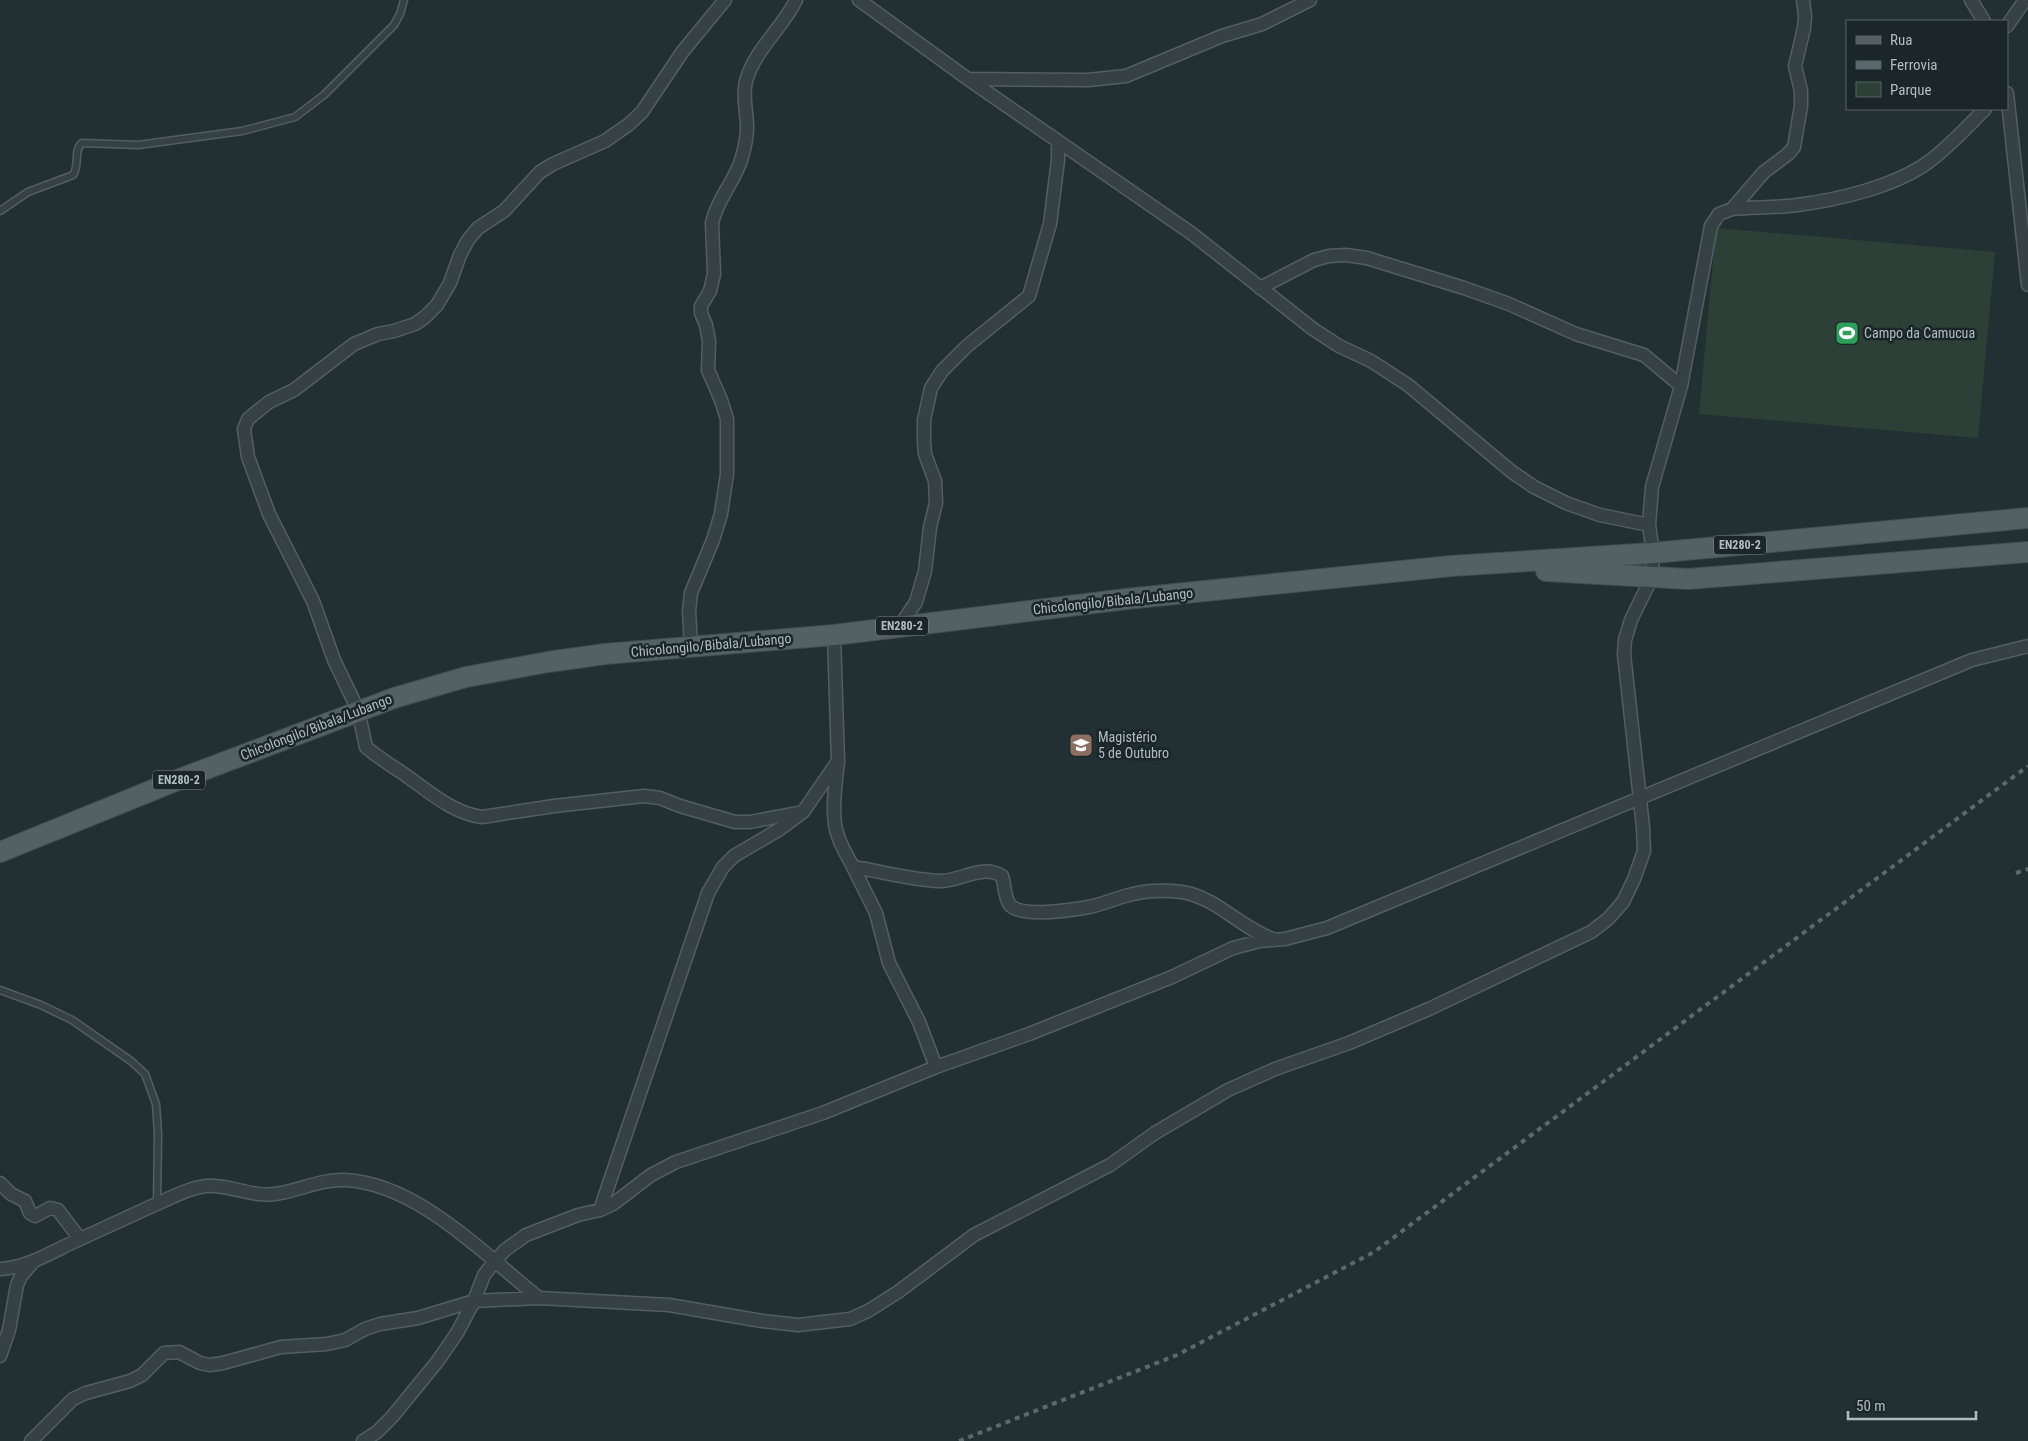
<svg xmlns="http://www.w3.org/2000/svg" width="2028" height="1441" viewBox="0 0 2028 1441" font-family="'Roboto Condensed',sans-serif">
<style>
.green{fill:#2d4037}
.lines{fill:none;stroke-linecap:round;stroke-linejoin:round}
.service-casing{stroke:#525f62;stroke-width:9}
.minor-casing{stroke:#525f62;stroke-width:15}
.primary-casing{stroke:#414d51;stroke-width:22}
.service{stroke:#354144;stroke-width:6}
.minor{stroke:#354144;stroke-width:12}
.primary{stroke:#536164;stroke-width:20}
.rail{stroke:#59696d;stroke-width:4;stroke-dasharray:5 5;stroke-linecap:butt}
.labels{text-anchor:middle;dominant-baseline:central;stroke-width:5;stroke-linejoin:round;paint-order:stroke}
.shield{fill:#1a2629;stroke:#829093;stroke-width:1}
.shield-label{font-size:12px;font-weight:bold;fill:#afbdc1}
.poi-label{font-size:14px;fill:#afbdc1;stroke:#1a2629;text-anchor:start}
.street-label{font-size:14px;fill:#afbdc1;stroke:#1a2629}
</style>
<rect width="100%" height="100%" fill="#223033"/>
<!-- green -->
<path class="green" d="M 1716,228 L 1995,252 L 1978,438 L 1699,414 Z"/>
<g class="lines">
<!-- service casing -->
<g class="service-casing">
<path id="service" d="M 0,211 L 28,192 L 73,175 C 80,166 73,150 82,143 L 138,145 L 242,131 L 295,117 L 324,95 L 394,25 L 400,14 L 404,0
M 0,990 L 41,1005 L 72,1020 L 131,1061 L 145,1074 L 156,1104 L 158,1134 L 157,1204"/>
</g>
<!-- minor casing -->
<g class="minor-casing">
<path id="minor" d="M 725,0 L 683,51 L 642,112 L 628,125 L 605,141 L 553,164 L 540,172 L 504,211 L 478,228 L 468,240 L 460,255 L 450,283 L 437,305 L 425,317 L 415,324 L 394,331 L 378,334 L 354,344 L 294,390 L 269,402 L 248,419 L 244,429 L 248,457 L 269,514 L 313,601 L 334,660 L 358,710 L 366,747 C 376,756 389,764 401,772 C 426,789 451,813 482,817 L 554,806 L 644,796 L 660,798 L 680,806 L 735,822 L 750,822 L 803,812
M 859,0 L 968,79 L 1191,233 L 1313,329 L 1339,346 L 1371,361 L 1408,385 L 1512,472 L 1534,487 L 1566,503 L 1600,515 L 1649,525
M 1971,0 L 1984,21
M 2007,26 L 2025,0
M 968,79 L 1088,80 L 1126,76 L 1222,36 L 1262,24 L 1310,0
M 2007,93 L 2028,285
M 1732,209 L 1764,172 L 1788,154 L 1794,147 L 1801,106 L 1801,91 L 1795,66 L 1804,28 L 1805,16 L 1803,0
M 1260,288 L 1314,260 L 1329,256 L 1346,255 L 1367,258 L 1464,288 L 1509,304 L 1576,334 L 1644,355 L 1681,386
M 900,626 L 916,602 L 925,571 L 930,527 L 936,503 L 935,481 L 925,454 L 924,442 L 924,420 L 931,388 L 942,371 L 967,346 L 1029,296 L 1050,224 L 1058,160 L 1058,142
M 691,646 L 689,611 L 691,593 L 713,540 L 721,514 L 727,474 L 727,419 L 721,400 L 708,370 L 709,341 L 706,325 L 701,313 L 701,306 L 710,291 L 714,274 L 712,223 C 717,199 736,180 742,157 C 745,147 747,137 747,127 C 747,111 742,97 746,81 C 755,49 782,29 796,0
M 838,761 C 836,781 832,804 835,824 C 837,840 846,853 853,867 C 880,871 916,881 942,881 C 962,880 983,864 1002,876 C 1005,884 1004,898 1010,905 C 1022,918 1072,910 1089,907 C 1104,904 1118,897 1133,894 C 1149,890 1165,890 1182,892 C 1218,898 1240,928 1273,939
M 853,867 L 876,913 L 889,963 L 919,1022 L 936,1067
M 0,1183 L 11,1194 L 25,1201 L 30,1213 L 35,1216 L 50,1208 L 58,1210 L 80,1239
M 600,1210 L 708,893 L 723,867 L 734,856 L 780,829 L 803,812 L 838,761 L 834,635
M 0,1269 C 28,1268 53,1251 78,1240 C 102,1229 126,1218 150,1207 C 169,1199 194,1184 215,1186 C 235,1187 254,1197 275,1194 C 298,1191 321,1179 345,1180 C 417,1183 486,1256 539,1298
M 0,1356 L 9,1330 L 17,1285 L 21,1276 L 34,1261
M 31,1441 L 73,1399 L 86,1393 L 130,1381 L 142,1375 L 164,1353 L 179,1352 L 200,1363 L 210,1365 L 223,1363 L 281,1347 L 327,1344 L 345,1340 L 365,1329 L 380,1324 L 418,1318 L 474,1301 L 539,1298 L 669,1305 L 762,1321 L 798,1325 L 850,1319 L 868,1311 L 898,1292 L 974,1235 L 1110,1165 L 1155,1133 L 1228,1090 L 1275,1069 L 1349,1043 L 1429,1009 L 1591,932 L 1608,919 L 1623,902 L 1634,879 L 1644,851 L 1643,827 L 1624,654 L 1625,640 L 1631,620 L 1652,577 L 1653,553 L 1649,525 L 1652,487 L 1681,386 L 1711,226 L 1719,214 L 1732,209 C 1754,207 1776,208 1797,205 C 1837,200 1893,187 1927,163 C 1948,148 1966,128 1985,109
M 363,1441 L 377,1432 L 392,1417 L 437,1362 L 457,1333 L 474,1301 L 484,1275 L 495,1261 L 505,1250 L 526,1235 L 578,1215 L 600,1210 L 613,1204 L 651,1175 L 676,1162 L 823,1113 L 936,1067 L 1029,1034 L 1172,977 L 1233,948 L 1260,941 L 1285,939 L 1327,928 L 1972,660 L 2028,646"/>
</g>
<!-- primary casing -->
<g class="primary-casing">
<path id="primary" d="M 1546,571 L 1688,579 L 2028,552
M 0,852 L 185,777 L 394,698 L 466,677 L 548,662 L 605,654 L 834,635 L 1126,599 L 1451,566 L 1653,553 L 2028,518"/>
</g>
<!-- service -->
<use href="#service" class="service"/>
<!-- minor -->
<use href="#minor" class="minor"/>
<!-- primary -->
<use href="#primary" class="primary"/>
<!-- rail -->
<path class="rail" d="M 2016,873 L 2028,869
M 959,1441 L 1177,1355 L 1374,1252 L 2028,766"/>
</g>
<!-- icons -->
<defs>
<g id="stadium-square" transform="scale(1.25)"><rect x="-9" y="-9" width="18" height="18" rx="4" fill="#2e9e5b" stroke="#1a2629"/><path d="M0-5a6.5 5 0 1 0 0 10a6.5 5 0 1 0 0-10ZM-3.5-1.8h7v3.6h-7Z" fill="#fff"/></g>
<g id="school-square" transform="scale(1.25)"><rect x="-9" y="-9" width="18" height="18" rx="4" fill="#8d6e63" stroke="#1a2629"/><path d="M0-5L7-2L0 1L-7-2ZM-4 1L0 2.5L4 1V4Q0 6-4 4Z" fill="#fff"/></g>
</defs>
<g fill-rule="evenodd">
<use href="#stadium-square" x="1847" y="333"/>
<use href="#school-square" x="1081" y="745"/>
</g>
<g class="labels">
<!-- shield labels -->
<g class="shield">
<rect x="1714" y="535.5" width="52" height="19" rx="4"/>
<rect x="876" y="616.5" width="52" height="19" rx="4"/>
<rect x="153" y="770.5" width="52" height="19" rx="4"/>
</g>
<g class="shield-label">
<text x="1740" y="545">EN280-2</text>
<text x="902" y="626">EN280-2</text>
<text x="179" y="780">EN280-2</text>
</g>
<!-- poi labels -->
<g class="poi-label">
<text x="1864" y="333">Campo da Camucua</text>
<text x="1098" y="737">Magistério<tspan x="1098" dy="16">5 de Outubro</tspan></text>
</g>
<!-- street labels -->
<g class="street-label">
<text transform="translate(1113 601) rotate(-6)">Chicolongilo/Bibala/Lubango</text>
<text transform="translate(711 645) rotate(-5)">Chicolongilo/Bibala/Lubango</text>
<text transform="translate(316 727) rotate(-21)">Chicolongilo/Bibala/Lubango</text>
</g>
</g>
<!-- legend -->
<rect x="1846" y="20" width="162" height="90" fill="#1a2629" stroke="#566266"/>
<rect x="1856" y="36" width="25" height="8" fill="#536164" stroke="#566266"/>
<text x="1890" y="45" font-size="15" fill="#afbdc1">Rua</text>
<rect x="1856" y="61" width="25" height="8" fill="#59696d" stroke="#566266"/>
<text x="1890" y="70" font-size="15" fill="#afbdc1">Ferrovia</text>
<rect x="1856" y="82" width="25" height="15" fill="#2d4037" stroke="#566266"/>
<text x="1890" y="95" font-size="15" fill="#afbdc1">Parque</text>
<!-- scale -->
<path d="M1848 1411v8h128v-8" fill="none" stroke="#afbdc1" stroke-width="2.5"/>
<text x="1856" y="1411" font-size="15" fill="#afbdc1" stroke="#1a2629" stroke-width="4" paint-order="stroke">50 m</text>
</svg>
